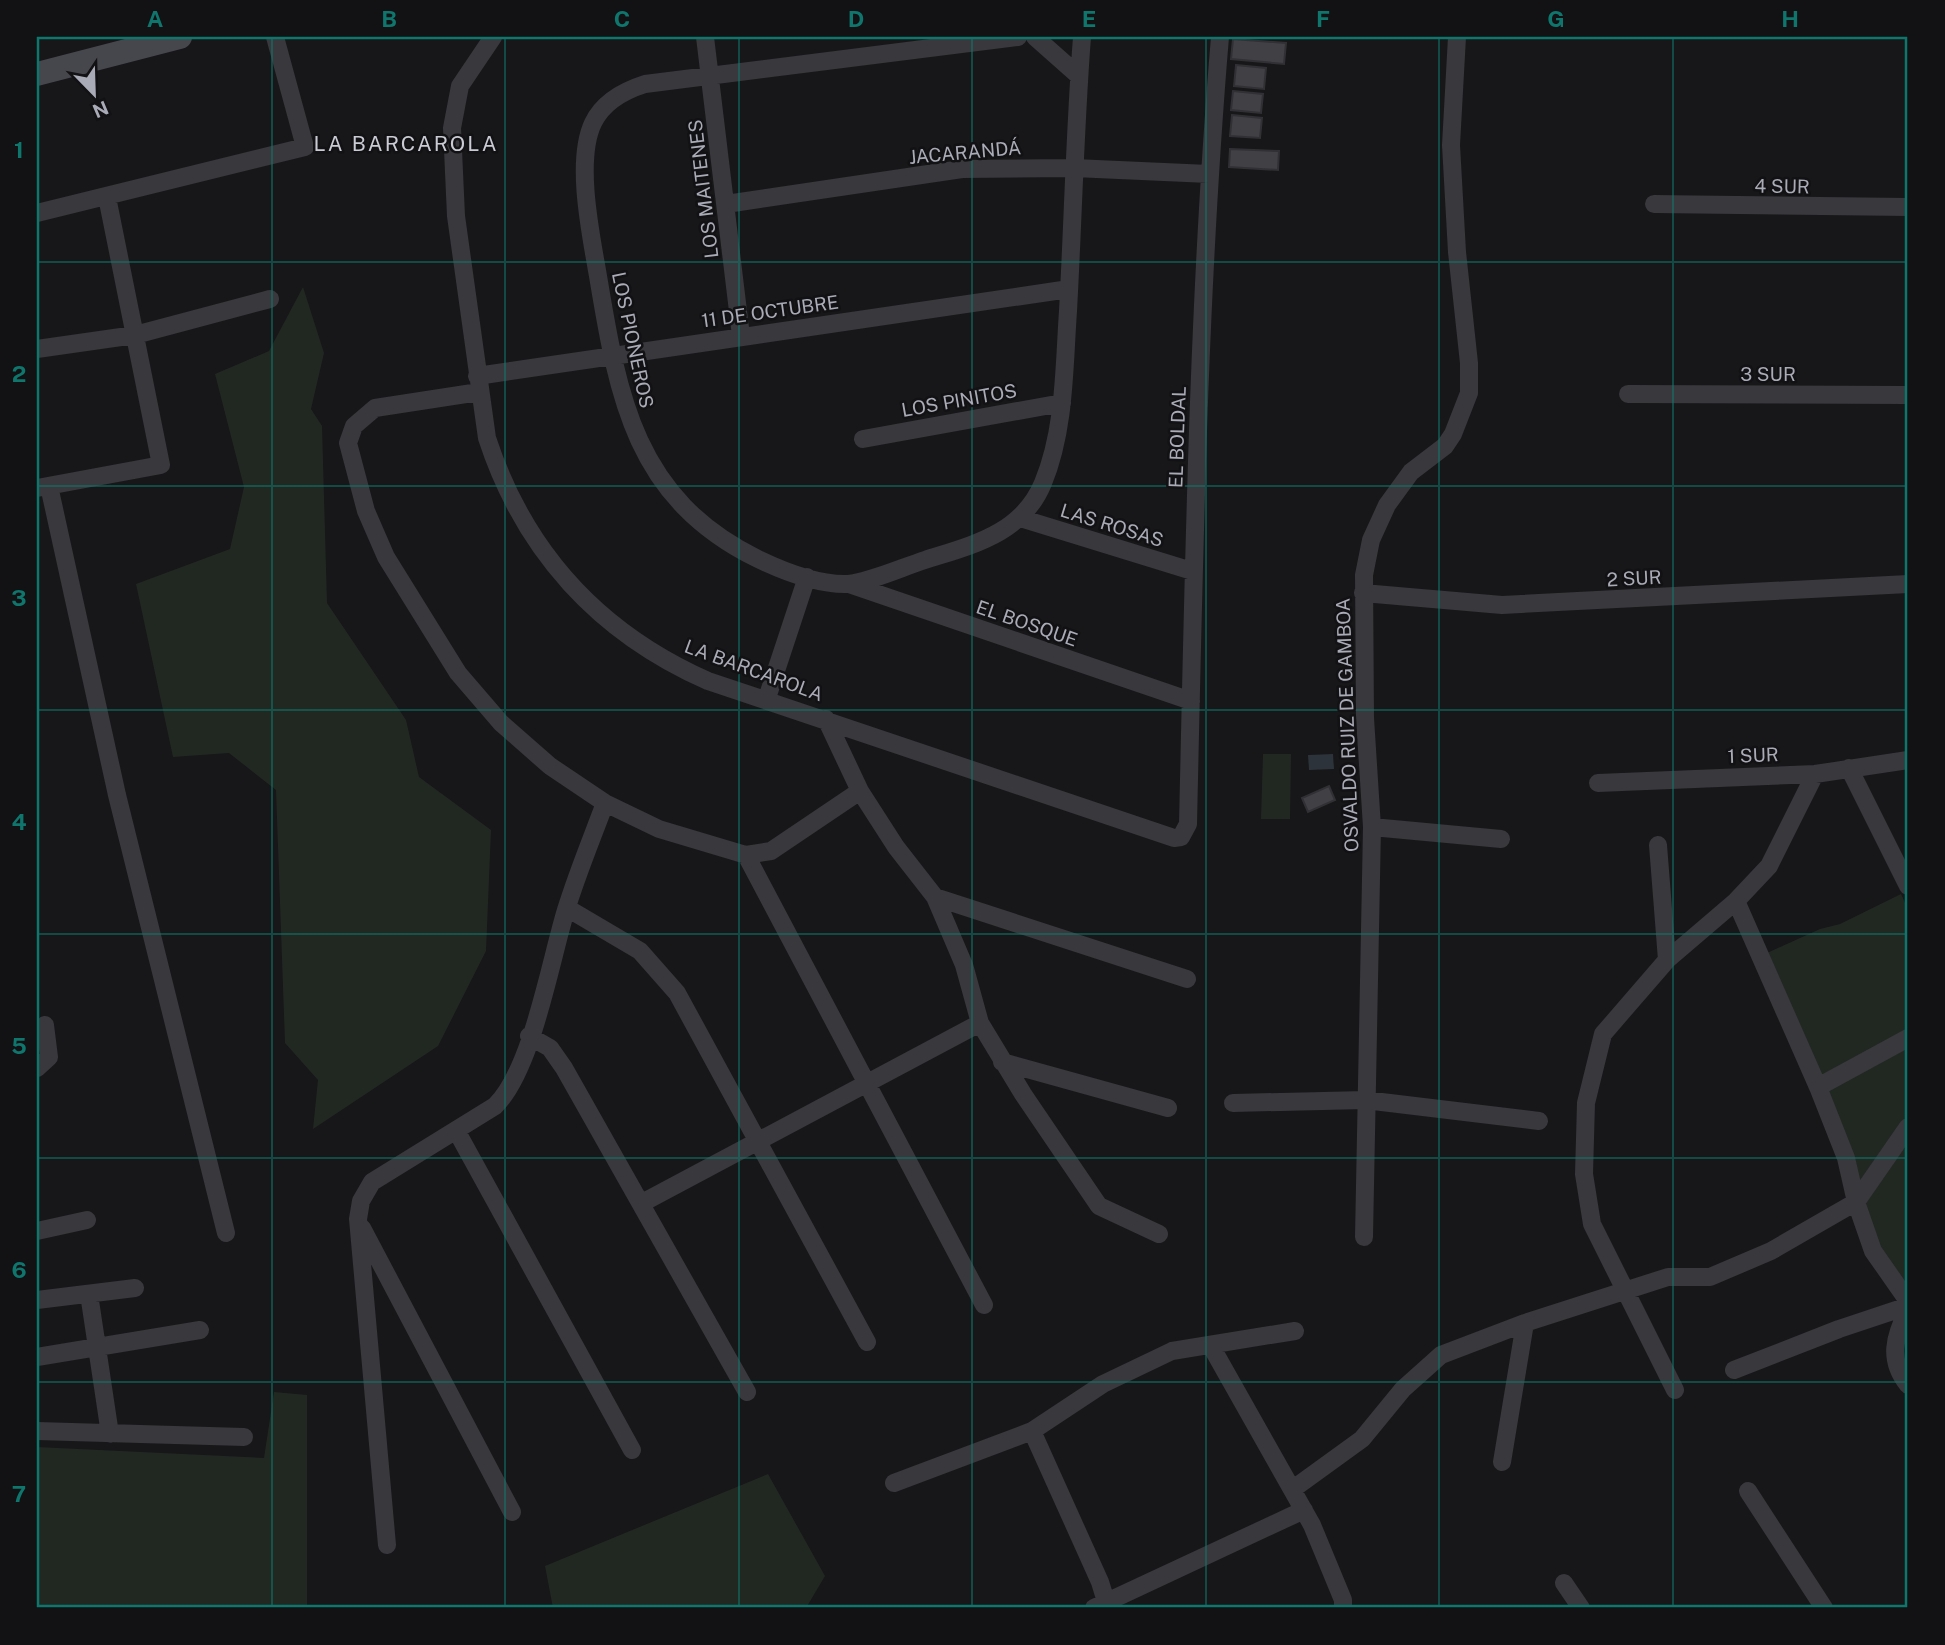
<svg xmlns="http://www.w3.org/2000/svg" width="1945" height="1645" viewBox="0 0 1945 1645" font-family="'Public Sans',sans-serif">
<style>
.green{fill:#212822}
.water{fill:#2d333b}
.building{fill:#414045;stroke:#313034;stroke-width:2}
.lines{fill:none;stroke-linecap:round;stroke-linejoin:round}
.minor{stroke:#38383d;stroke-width:18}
.secondary{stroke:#46464d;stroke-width:24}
.grid{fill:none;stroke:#0f766e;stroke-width:2;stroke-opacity:0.55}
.labels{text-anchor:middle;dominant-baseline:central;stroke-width:5;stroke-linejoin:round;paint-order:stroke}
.street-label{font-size:19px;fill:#a9abb7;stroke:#121113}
.neighbourhood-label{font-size:21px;letter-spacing:2px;fill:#cacbd4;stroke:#121113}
.neatline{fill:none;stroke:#0f766e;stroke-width:2.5}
.grid-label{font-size:23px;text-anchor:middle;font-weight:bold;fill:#0f766e}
</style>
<rect width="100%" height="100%" fill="#171618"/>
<!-- green -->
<path class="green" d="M 303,287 L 324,353 L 311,409 L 322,426 L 327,603 L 406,720 L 419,777 L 491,830 L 486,951 L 438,1046 L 313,1129 L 318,1080 L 285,1043 L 276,790 L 229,753 L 173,757 L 136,584 L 230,549 L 244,487 L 215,374 L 269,351 Z
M 1263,754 L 1291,754 L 1290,819 L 1261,819 Z
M 1901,894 L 1908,909 L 1908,1290 L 1879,1247 L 1767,953 L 1820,929 L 1840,924 Z
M 274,1392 L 307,1395 L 307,1608 L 37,1608 L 37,1447 L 264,1458 Z
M 768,1474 L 825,1576 L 806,1608 L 553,1608 L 545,1566 Z"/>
<!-- water -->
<path class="water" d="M 1333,754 L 1334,769 L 1309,770 L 1308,755 Z"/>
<!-- building -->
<path class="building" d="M 1233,39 L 1286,43 L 1284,64 L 1231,59 Z
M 1236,65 L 1266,68 L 1264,89 L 1234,86 Z
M 1233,91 L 1263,94 L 1261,113 L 1231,110 Z
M 1232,115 L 1262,118 L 1260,138 L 1230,136 Z
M 1230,149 L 1279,151 L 1278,170 L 1229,167 Z
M 1329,786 L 1335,800 L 1308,812 L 1302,798 Z"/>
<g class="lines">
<!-- minor -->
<path class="minor" d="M 493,37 L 460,86 L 452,128 L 456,216 L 487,438 C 524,551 599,633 708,681 L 1174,838 L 1181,837 L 1188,824 C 1194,561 1198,299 1220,37
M 705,37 L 741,336
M 1018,37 L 645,84 C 623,91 603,102 593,123 C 575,161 591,235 598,276 C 618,397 635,499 758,559 C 783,571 819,585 848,584 C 870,582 903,567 925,560 C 972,545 1022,534 1043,483 C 1065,430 1064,368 1068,311 C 1073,220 1075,128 1082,37
M 1035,37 L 1079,76
M 726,204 L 962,169 L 1074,168 L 1209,174
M 1654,204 L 1908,207
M 37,213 L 305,147 L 275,37
M 37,349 L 135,335 L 270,299
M 477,376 L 1069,289
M 479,392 L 375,408 L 354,426 L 348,443 L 366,511 L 386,557 L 458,673 L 501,723 L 550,766 L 605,803 L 659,829 L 746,855 L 771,851 L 860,791
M 1628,394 L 1908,395
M 863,439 L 1062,403
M 49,486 L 117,795 L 226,1233
M 37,488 L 161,465 L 107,197
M 1020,518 L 1192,571
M 849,584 L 1191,701
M 1363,593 L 1502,605 L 1908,584
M 767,698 L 807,577
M 826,719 L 860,791 L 896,847 L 935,897 L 964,965 L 980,1023 L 1023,1094 L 1099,1206 L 1159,1234
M 1849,768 L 1908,886
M 1598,783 L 1815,774 L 1908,760
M 1372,827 L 1501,839
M 1658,845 L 1667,960
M 746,855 L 984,1305
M 935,897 L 1187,979
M 1736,901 L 1818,1087 L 1846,1158 L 1856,1202 L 1873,1251 L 1908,1301
M 567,908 L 640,951 L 677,993 L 867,1342
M 529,1036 L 550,1048 L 564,1068 L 747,1392
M 1002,1062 L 1168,1108
M 37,1068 L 49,1057 L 45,1025
M 1818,1087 L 1908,1038
M 1233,1103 L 1365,1100 L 1539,1121
M 456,1130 L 632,1450
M 642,1203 L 980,1023
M 362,1228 L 512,1512
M 37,1231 L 87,1220
M 1364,1237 L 1372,827 L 1365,718 L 1364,575 L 1371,540 L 1387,505 L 1411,472 L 1445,446 L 1453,434 L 1469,393 L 1469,363 L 1457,252 L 1451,145 L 1457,37
M 89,1294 L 110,1434
M 37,1300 L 135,1288
M 1908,1310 C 1894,1337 1888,1360 1908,1385
M 1211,1346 L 1312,1525 L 1343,1600 L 1343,1608
M 37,1357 L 200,1330
M 1734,1370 L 1839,1329 L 1908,1306
M 1675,1390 L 1592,1224 L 1584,1174 L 1586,1103 L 1603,1034 L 1667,960 L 1736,901 L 1769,866 L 1815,774
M 37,1431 L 244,1437
M 1032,1431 L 1100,1582 L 1108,1608
M 1502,1462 L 1525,1323
M 894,1483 L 1032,1431 L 1103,1384 L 1172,1351 L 1295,1331
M 1293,1489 L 1362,1439 L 1403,1389 L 1441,1355 L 1525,1323 L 1668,1277 L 1710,1277 L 1771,1251 L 1856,1202 L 1908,1127
M 1748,1491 L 1824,1608
M 387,1545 L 358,1219 L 361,1201 L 372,1182 L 495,1106 C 532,1070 550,962 566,910 C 577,874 592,838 605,803
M 1564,1583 L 1581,1608
M 1094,1608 L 1304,1510"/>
<!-- secondary -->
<path class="secondary" d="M 37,74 L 180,37"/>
</g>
<!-- grid -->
<path class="grid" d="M 272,37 L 272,1608M 505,37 L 505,1608M 739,37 L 739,1608M 972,37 L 972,1608M 1206,37 L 1206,1608M 1439,37 L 1439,1608M 1673,37 L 1673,1608M 37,262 L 1908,262M 37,486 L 1908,486M 37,710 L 1908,710M 37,934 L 1908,934M 37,1158 L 1908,1158M 37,1382 L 1908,1382"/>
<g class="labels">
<!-- street labels -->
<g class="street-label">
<text transform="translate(965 152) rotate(-5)">JACARANDÁ</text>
<text transform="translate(1782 186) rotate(1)">4 SUR</text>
<text transform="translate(703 189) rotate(-97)">LOS MAITENES</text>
<text transform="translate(770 311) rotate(-8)">11 DE OCTUBRE</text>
<text transform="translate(633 340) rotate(78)">LOS PIONEROS</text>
<text x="1768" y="374">3 SUR</text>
<text transform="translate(959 400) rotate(-10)">LOS PINITOS</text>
<text transform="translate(1177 437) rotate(-88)">EL BOLDAL</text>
<text transform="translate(1112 525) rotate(17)">LAS ROSAS</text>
<text transform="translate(1634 578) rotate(-3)">2 SUR</text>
<text transform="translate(1027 623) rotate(19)">EL BOSQUE</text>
<text transform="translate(754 670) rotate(20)">LA BARCAROLA</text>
<text transform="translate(1347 725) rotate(-92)">OSVALDO RUIZ DE GAMBOA</text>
<text transform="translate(1753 755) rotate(-2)">1 SUR</text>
</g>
<!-- neighbourhood labels -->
<g class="neighbourhood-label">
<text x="406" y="143">LA BARCAROLA</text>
</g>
</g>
<!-- border -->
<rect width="1945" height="1645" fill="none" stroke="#121113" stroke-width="77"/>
<!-- north arrow -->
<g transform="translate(94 94) rotate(157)" stroke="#121113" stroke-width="5" paint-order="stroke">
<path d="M0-5L12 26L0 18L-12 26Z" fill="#a9abb7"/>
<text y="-10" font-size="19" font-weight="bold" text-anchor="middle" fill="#a9abb7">N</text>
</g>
<rect x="38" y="38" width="1868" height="1568" class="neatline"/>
<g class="grid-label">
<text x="155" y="27">A</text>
<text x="389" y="27">B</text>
<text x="622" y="27">C</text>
<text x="856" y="27">D</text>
<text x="1089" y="27">E</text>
<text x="1323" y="27">F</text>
<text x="1556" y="27">G</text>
<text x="1790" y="27">H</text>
<text x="19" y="158">1</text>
<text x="19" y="382">2</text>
<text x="19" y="606">3</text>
<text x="19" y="830">4</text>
<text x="19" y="1054">5</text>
<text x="19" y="1278">6</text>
<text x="19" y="1502">7</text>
</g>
</svg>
